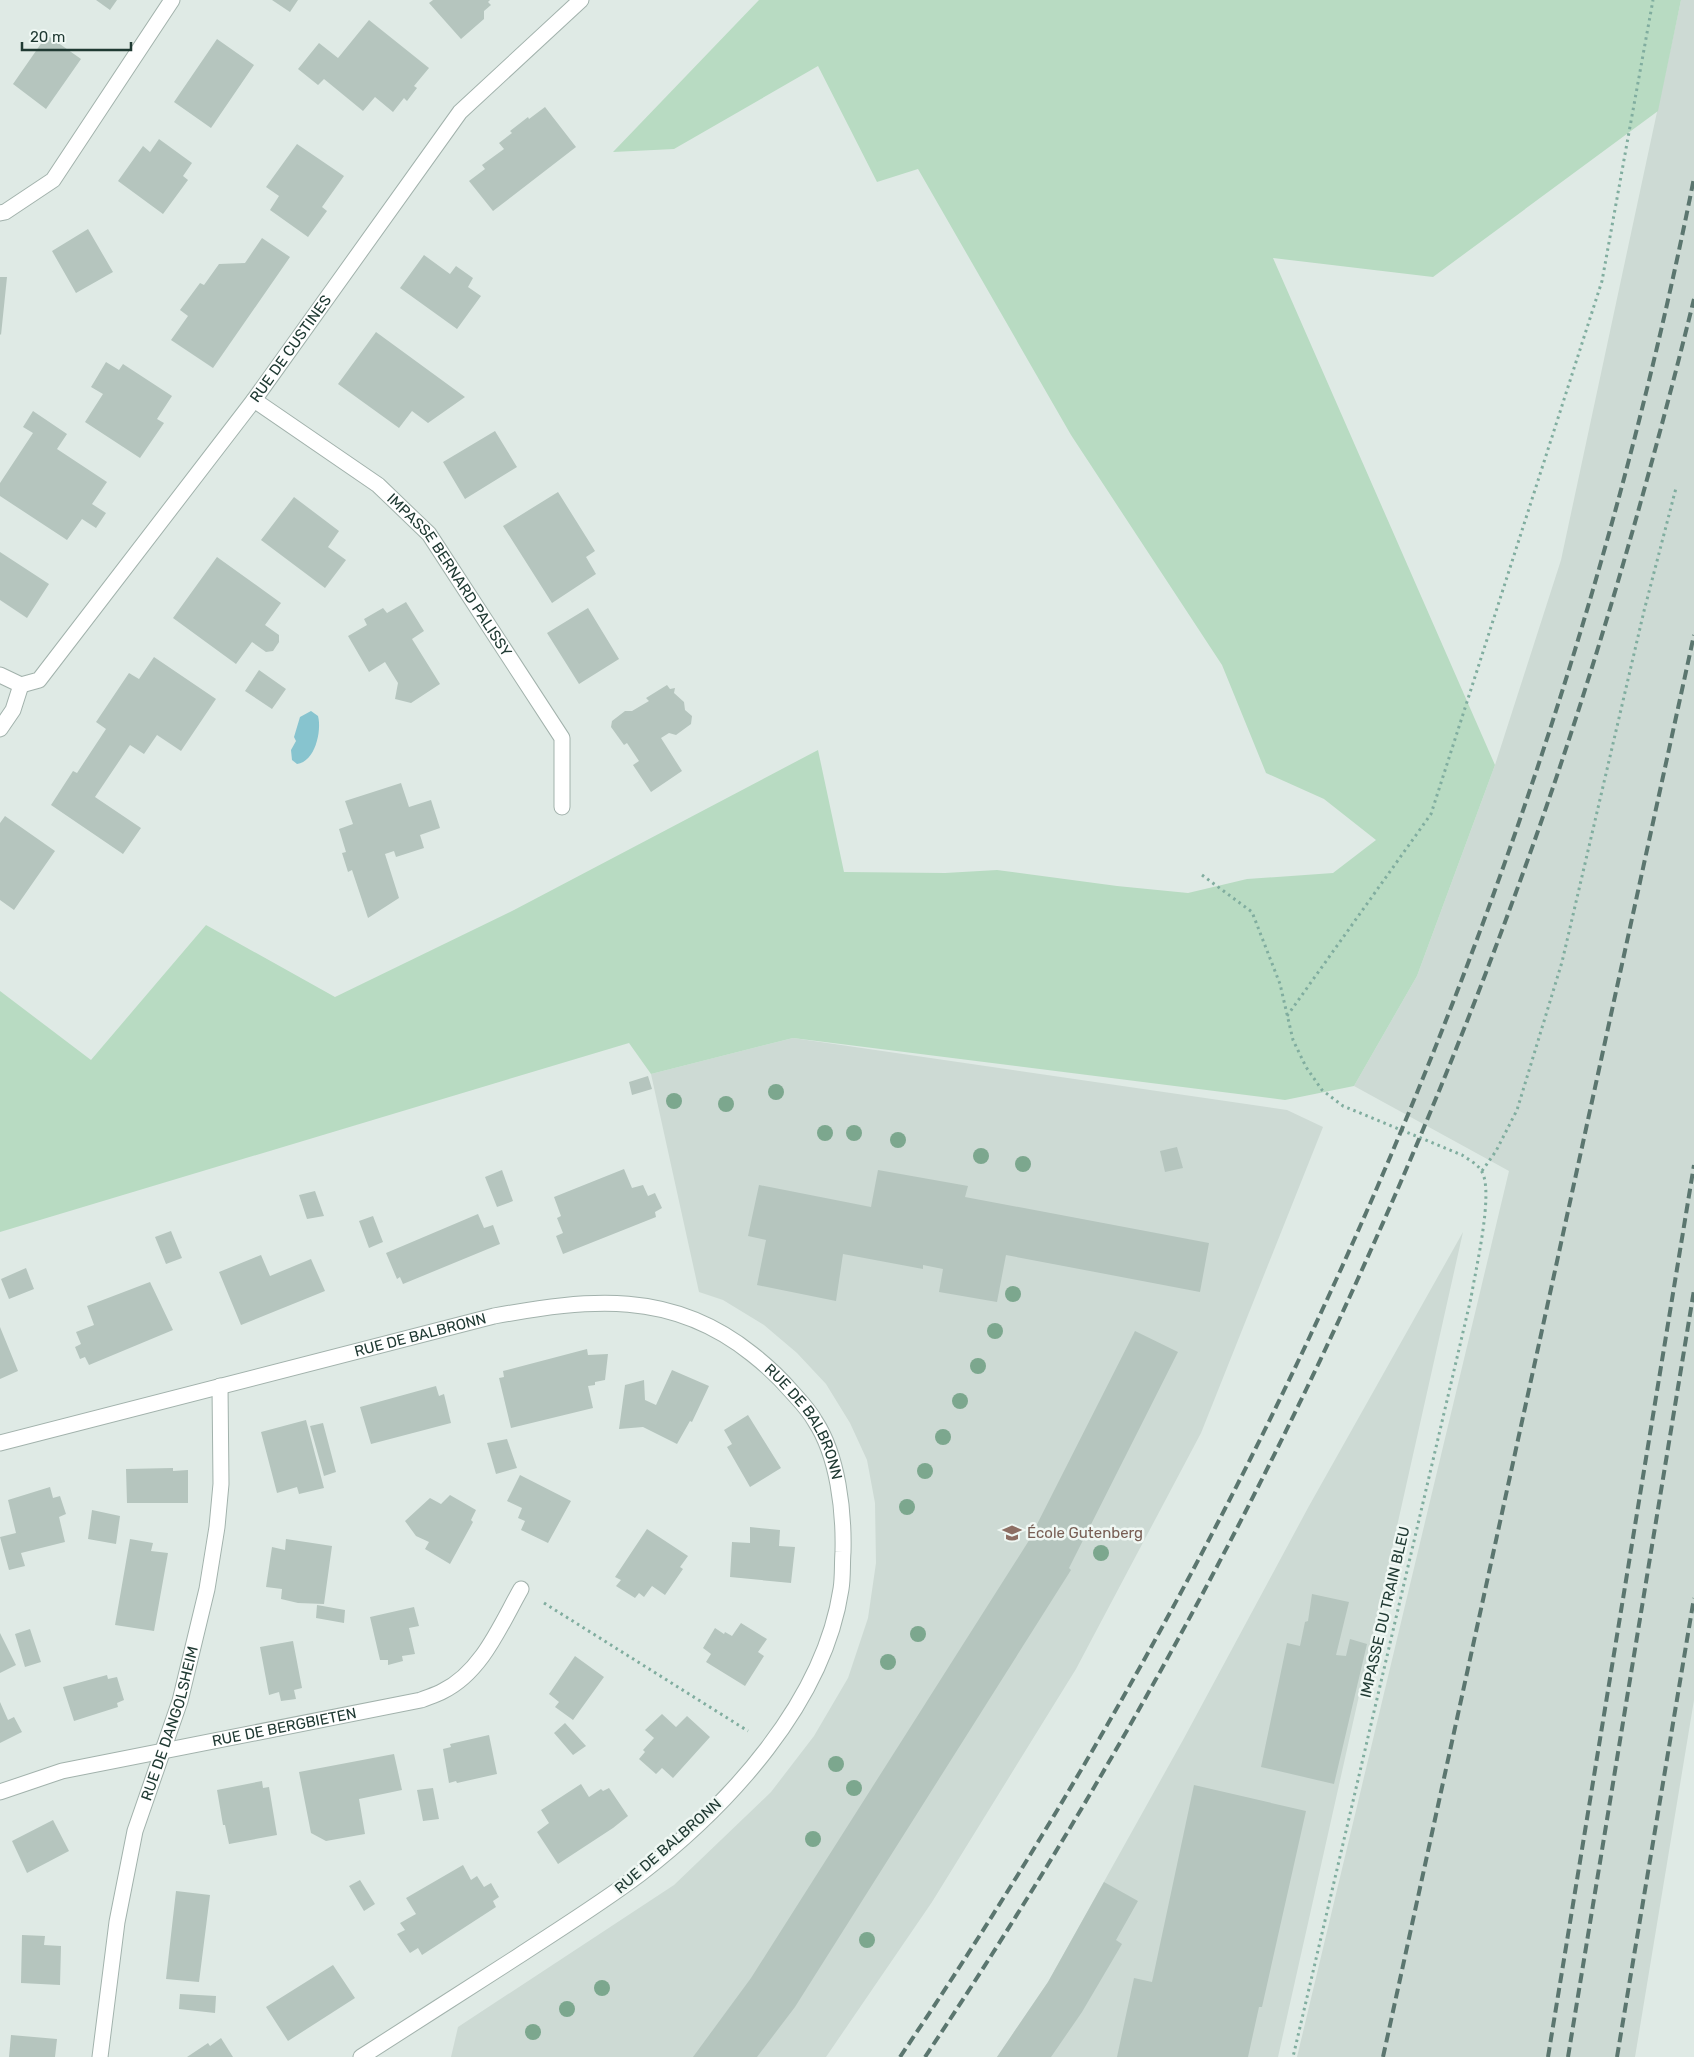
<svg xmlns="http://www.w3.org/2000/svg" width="1694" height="2057" viewBox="0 0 1694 2057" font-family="Rubik,sans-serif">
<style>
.built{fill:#cddad4}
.green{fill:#b8dbc2}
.water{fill:#87c4cf}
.building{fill:#b5c5be}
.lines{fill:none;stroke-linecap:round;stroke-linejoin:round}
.minor-casing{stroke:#a2b2ac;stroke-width:17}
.path{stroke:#80ad9f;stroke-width:3;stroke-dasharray:2.5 4;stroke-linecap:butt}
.minor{stroke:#fff;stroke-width:15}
.rail{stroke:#5b766f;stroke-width:4;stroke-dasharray:10 5;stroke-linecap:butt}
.tree{fill:#7ca78e}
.labels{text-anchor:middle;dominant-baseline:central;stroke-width:5;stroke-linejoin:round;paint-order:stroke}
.street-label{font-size:15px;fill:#203a33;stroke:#eff7f3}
.education-label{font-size:15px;fill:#785e54;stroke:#eff7f3;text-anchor:start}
</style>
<rect width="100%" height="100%" fill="#dfeae5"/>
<!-- built -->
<path class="built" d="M 1681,0 L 1694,0 L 1694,1700 L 1635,2057 L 1297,2057 L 1509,1171 L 1354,1086 L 1417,976 L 1495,765 L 1561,560 Z
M 793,1038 L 1287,1110 L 1323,1127 L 1201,1433 L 1076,1669 L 932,1902 L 826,2057 L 451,2057 L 458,2027 L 674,1885 L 771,1792 L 814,1736 L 848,1678 L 868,1618 L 876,1563 L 875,1503 L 867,1460 L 850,1423 L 826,1384 L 797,1353 L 764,1325 L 723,1300 L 699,1292 L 651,1074 Z
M 1463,1232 L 1278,2057 L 997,2057 L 1048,1982 L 1183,1740 L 1309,1506 Z"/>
<!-- green -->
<path class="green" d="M 759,0 L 1681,0 L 1658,111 L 1433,277 L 1273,258 L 1495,765 L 1417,976 L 1354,1086 L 1285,1100 L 793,1038 L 651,1074 L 629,1043 L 0,1232 L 0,991 L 91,1060 L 206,925 L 335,997 L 514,910 L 818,750 L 844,872 L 945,873 L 997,870 L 1117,886 L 1188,893 L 1247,879 L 1333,873 L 1376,840 L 1324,799 L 1266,773 L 1222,665 L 1071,435 L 918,169 L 877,182 L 818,66 L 674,149 L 613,152 Z"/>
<!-- water -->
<path class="water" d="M 311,711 L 318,716 C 322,731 315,762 297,764 L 292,760 L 291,750 L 296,741 L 294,737 L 300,717 Z"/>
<!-- building -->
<path class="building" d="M 96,0 L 117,0 L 110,10 Z
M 272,0 L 298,0 L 290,12 Z
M 433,0 L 490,0 L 488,2 L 491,5 L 484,11 L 484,19 L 461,39 L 429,3 Z
M 369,20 L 429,68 L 414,86 L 417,88 L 407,101 L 404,98 L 393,112 L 375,97 L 363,111 L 324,79 L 318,85 L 298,69 L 319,43 L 338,58 Z
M 47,35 L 81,59 L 46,109 L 13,84 Z
M 217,39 L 254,65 L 211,128 L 174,102 Z
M 545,107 L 576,147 L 493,211 L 469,181 L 485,169 L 482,165 L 504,149 L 499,143 L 512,133 L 510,131 L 528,117 L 529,119 Z
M 159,139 L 192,163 L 183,176 L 188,180 L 163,214 L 118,181 L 143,146 L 150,152 Z
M 297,144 L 344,176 L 322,207 L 327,211 L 308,237 L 270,210 L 279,196 L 266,187 Z
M 88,229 L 113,272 L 76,293 L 52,251 Z
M 262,238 L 290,257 L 213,368 L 171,340 L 188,316 L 180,310 L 200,283 L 204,285 L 219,264 L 245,263 Z
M 424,255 L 450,274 L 456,266 L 473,278 L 468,287 L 481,296 L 457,329 L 400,288 Z
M 0,277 L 7,277 L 1,335 L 0,334 Z
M 376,332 L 465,397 L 428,423 L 412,411 L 399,428 L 338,384 Z
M 106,362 L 119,370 L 123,364 L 172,396 L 157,419 L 164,423 L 140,458 L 85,422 L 103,394 L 91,387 Z
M 33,411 L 67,434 L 57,449 L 107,482 L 92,504 L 106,513 L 96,528 L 82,519 L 67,540 L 0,496 L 0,483 L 33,433 L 23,427 Z
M 495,431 L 517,467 L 465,499 L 443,462 Z
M 558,492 L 595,551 L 586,557 L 596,574 L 552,603 L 503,526 Z
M 294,497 L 339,531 L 328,547 L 346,560 L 325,588 L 261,540 Z
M 0,552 L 49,584 L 27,618 L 0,600 Z
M 217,557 L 281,603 L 265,625 L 279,635 L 279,642 L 273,651 L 266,652 L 252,642 L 236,664 L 173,618 Z
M 406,602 L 424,631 L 412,639 L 440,684 L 411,703 L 395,699 L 398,683 L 385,662 L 369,672 L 348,636 L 367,625 L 364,619 L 383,608 L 387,613 Z
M 588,608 L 619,659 L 579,684 L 547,633 Z
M 154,657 L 216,699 L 181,751 L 157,735 L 144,754 L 130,745 L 95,797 L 141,828 L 123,854 L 51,805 L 73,771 L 77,773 L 106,729 L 96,722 L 129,673 L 139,679 Z
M 259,670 L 286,689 L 272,709 L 245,691 Z
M 667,685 L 670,689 L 675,688 L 674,693 L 684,702 L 685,710 L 692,716 L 691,724 L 676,735 L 669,733 L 661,738 L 682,771 L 651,792 L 633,765 L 639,761 L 627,743 L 624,745 L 611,727 L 612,721 L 625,711 L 632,711 L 649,701 L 646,698 Z
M 401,783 L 409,807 L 431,800 L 440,828 L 420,835 L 424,848 L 396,857 L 394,851 L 385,854 L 399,898 L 368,918 L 352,870 L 348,872 L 342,853 L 346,852 L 339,829 L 353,824 L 345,801 Z
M 5,816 L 55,851 L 14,910 L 0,900 L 0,823 Z
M 648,1076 L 652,1089 L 632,1095 L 629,1082 Z
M 1177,1147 L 1183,1168 L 1165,1172 L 1160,1151 Z
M 624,1169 L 632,1188 L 643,1185 L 648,1196 L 655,1193 L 662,1208 L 655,1212 L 656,1217 L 563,1254 L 556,1236 L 563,1233 L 557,1218 L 561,1216 L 554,1197 Z
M 502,1170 L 513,1201 L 497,1207 L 485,1177 Z
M 878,1170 L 968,1186 L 965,1197 L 1209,1243 L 1200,1292 L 1006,1255 L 997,1302 L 939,1292 L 943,1269 L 923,1265 L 923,1269 L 843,1254 L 836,1301 L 757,1285 L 766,1240 L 748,1236 L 759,1185 L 871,1207 Z
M 315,1191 L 324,1216 L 307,1219 L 299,1195 Z
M 478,1214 L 484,1228 L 493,1225 L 500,1244 L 403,1284 L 400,1277 L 397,1279 L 386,1253 Z
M 373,1216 L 383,1242 L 369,1248 L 359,1221 Z
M 171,1231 L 182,1258 L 166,1264 L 155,1237 Z
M 261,1255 L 270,1276 L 311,1259 L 325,1291 L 241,1325 L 219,1272 Z
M 26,1268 L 34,1289 L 9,1299 L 1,1279 Z
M 150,1282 L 173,1330 L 89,1365 L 85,1357 L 80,1359 L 75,1347 L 81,1344 L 76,1332 L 94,1325 L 87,1306 Z
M 0,1327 L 18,1371 L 0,1379 Z
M 1135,1331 L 1178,1352 L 1069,1568 L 1071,1570 L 795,2007 L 757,2057 L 693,2057 L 751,1978 L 1028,1542 Z
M 587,1349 L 588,1355 L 608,1354 L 605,1380 L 595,1382 L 595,1385 L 588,1386 L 593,1408 L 511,1428 L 499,1378 L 504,1377 L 503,1371 Z
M 672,1370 L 709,1386 L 692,1422 L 690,1421 L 677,1444 L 643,1427 L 619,1429 L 625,1385 L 644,1380 L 645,1400 L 656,1405 Z
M 436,1386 L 439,1396 L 444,1394 L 451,1423 L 371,1444 L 360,1407 Z
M 748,1415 L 781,1468 L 750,1487 L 727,1447 L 732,1444 L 724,1430 Z
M 306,1420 L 324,1488 L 299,1494 L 297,1487 L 277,1493 L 261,1432 Z
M 323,1423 L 336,1472 L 324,1476 L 310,1426 Z
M 507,1439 L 517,1468 L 496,1474 L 487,1443 Z
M 173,1468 L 173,1471 L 188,1470 L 188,1503 L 127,1503 L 126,1469 Z
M 520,1475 L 571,1501 L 548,1543 L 521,1530 L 525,1521 L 518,1518 L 522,1508 L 507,1501 Z
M 50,1487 L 53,1498 L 60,1496 L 66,1514 L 59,1517 L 65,1542 L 21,1553 L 25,1566 L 9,1570 L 0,1537 L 16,1533 L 8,1500 Z
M 450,1495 L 476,1510 L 471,1520 L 473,1522 L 450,1564 L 425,1549 L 429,1542 L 416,1536 L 405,1521 L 430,1498 L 441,1504 Z
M 92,1510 L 120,1516 L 116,1544 L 88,1539 Z
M 750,1527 L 780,1530 L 779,1546 L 795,1547 L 791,1583 L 730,1577 L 732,1542 L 750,1543 Z
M 647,1529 L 688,1556 L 680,1567 L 683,1569 L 665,1595 L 652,1586 L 644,1597 L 639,1593 L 635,1598 L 616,1586 L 621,1580 L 615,1577 Z
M 130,1539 L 153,1543 L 151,1551 L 168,1553 L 154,1631 L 115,1625 Z
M 286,1539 L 332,1546 L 324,1604 L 298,1603 L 281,1599 L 282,1589 L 266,1587 L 272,1547 L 285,1550 Z
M 1312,1594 L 1349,1602 L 1336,1655 L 1346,1656 L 1350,1639 L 1367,1644 L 1334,1784 L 1261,1767 L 1287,1643 L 1300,1646 L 1305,1622 L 1308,1621 Z
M 317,1605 L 345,1610 L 344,1623 L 316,1618 Z
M 414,1607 L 419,1626 L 409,1628 L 415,1654 L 402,1656 L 403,1661 L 388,1665 L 388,1660 L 380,1660 L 370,1617 Z
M 741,1623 L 767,1639 L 758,1652 L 764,1656 L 745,1686 L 706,1662 L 711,1654 L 703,1648 L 715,1628 L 724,1634 L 725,1632 L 732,1636 Z
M 30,1629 L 41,1662 L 25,1667 L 15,1634 Z
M 0,1633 L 16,1665 L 0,1673 Z
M 293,1641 L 302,1688 L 294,1690 L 296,1699 L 281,1701 L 279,1692 L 269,1695 L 260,1647 Z
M 575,1656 L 604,1677 L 573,1720 L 555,1707 L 559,1702 L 549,1694 Z
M 107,1675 L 108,1679 L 117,1677 L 124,1700 L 117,1703 L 118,1707 L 74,1721 L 63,1687 Z
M 0,1702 L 8,1720 L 14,1717 L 22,1732 L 0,1743 Z
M 662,1714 L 676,1727 L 687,1716 L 710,1737 L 673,1778 L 662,1768 L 656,1774 L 639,1759 L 645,1752 L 643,1750 L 654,1738 L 645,1730 Z
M 565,1723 L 586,1746 L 573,1755 L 554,1733 Z
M 489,1735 L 497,1774 L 457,1783 L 456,1781 L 449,1783 L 443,1749 L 451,1747 L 450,1744 Z
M 394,1754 L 402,1790 L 359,1799 L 365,1834 L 326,1841 L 311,1833 L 299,1772 Z
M 262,1781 L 263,1788 L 269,1787 L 277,1835 L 229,1844 L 225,1825 L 223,1825 L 217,1790 Z
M 581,1784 L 589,1797 L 601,1789 L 603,1791 L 609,1788 L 628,1816 L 613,1828 L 558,1864 L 537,1832 L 549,1823 L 541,1810 Z
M 1194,1785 L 1306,1811 L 1262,2007 L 1259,2007 L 1248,2057 L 1117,2057 L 1134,1978 L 1152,1982 Z
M 433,1788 L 439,1819 L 423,1821 L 417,1790 Z
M 53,1820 L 69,1851 L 27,1873 L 12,1841 Z
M 463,1865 L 471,1880 L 477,1876 L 484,1887 L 491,1883 L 499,1897 L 493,1901 L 496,1907 L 422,1955 L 418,1948 L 410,1953 L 397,1934 L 405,1930 L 400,1923 L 416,1914 L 406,1898 Z
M 360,1880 L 375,1904 L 364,1911 L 349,1886 Z
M 1104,1882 L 1138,1901 L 1116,1940 L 1122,1944 L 1082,2012 L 1051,2057 L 997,2057 L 1048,1982 Z
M 176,1891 L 210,1895 L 199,1982 L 166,1979 Z
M 22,1935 L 45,1936 L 44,1945 L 61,1946 L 60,1985 L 21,1983 Z
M 333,1965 L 355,1998 L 288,2041 L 266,2007 Z
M 180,1994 L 216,1996 L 215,2013 L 179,2009 Z
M 11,2035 L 57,2039 L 55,2057 L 9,2057 Z
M 221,2038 L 233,2057 L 187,2057 L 208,2043 L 210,2046 Z"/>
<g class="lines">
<!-- minor casing -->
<g class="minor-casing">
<g id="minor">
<path d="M 0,213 L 5,212 L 53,180 L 172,0"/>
<path id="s1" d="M 254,400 L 378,485 L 429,534 L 562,738 L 562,807"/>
<path id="s2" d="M 0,675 L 21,685 L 39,680 L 254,400 L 460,112 L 581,0"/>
<path d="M 0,729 L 13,710 L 21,685"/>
<path id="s3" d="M 0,1443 L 494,1316 C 589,1299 671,1289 752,1354 C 766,1365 780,1378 792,1392 C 800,1401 809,1410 815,1421 C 838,1456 844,1511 843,1552 C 842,1564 843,1577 841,1589 C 824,1703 728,1806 640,1874 C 600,1904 558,1930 517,1957 C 465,1990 413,2024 361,2057"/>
<path id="s4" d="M 0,1792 L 62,1771 L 421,1700 C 428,1697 436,1695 443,1691 C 482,1672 501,1624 521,1589"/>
<path id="s5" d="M 100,2057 L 117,1922 L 135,1831 L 180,1701 L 207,1589 L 217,1527 L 221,1484 L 220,1386"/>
</g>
</g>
<!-- path -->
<path class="path" d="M 1202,875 L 1252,912 L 1280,984 L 1293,1040 L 1306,1067 L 1322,1090 L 1343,1106 L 1462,1155 C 1469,1160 1478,1164 1482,1172 C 1494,1193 1475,1272 1471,1298 L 1293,2057
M 1287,1016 L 1431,814 L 1602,281 L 1653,0
M 1482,1171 L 1496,1151 L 1517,1110 L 1562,962 L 1644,611 L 1676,488
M 544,1603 L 748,1731"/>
<!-- minor -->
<use href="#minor" class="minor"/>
<!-- rail -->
<path class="rail" d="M 900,2057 C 1283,1490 1560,849 1694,178
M 925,2057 C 1169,1692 1369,1297 1519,884 C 1589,692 1645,497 1694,299
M 1383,2057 L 1694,635
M 1548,2057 L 1694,1165
M 1568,2057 L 1694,1290
M 1617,2057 L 1694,1598"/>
</g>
<!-- trees -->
<g class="tree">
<circle cx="776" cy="1092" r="8"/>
<circle cx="674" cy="1101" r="8"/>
<circle cx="726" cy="1104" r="8"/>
<circle cx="825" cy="1133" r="8"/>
<circle cx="854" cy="1133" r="8"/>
<circle cx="898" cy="1140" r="8"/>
<circle cx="981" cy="1156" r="8"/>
<circle cx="1023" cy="1164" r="8"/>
<circle cx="1013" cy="1294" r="8"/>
<circle cx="995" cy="1331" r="8"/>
<circle cx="978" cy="1366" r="8"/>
<circle cx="960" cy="1401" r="8"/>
<circle cx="943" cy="1437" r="8"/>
<circle cx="925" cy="1471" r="8"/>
<circle cx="907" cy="1507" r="8"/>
<circle cx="1101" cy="1553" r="8"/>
<circle cx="918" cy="1634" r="8"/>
<circle cx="888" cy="1662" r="8"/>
<circle cx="836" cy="1764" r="8"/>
<circle cx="854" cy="1788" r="8"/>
<circle cx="813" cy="1839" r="8"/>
<circle cx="867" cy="1940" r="8"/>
<circle cx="602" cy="1988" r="8"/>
<circle cx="567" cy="2009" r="8"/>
<circle cx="533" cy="2032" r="8"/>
</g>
<!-- icons -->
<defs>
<g id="school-bare" transform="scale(1.5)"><path d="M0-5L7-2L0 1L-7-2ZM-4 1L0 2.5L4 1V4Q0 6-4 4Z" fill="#8d6e63" stroke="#eff7f3" stroke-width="2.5" paint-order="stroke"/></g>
</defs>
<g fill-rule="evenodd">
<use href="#school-bare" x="1012" y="1533"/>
</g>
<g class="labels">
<!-- street labels -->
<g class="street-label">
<text stroke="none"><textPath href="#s2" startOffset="458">RUE DE CUSTINES</textPath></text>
<text stroke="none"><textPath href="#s1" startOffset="266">IMPASSE BERNARD PALISSY</textPath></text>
<text stroke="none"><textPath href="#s3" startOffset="434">RUE DE BALBRONN</textPath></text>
<text stroke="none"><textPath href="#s3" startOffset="868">RUE DE BALBRONN</textPath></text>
<text transform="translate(1385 1612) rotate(-77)">IMPASSE DU TRAIN BLEU</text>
<text stroke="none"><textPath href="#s5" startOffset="342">RUE DE DANGOLSHEIM</textPath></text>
<text stroke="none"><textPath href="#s4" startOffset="292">RUE DE BERGBIETEN</textPath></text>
<text transform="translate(668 1846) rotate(-41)">RUE DE BALBRONN</text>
</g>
<!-- education labels -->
<g class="education-label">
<text x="1027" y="1533">École Gutenberg</text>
</g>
</g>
<!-- scale -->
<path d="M22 42v8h109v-8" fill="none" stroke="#203a33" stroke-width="2.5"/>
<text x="30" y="42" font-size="15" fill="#203a33" stroke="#eff7f3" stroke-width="4" paint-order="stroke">20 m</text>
</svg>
